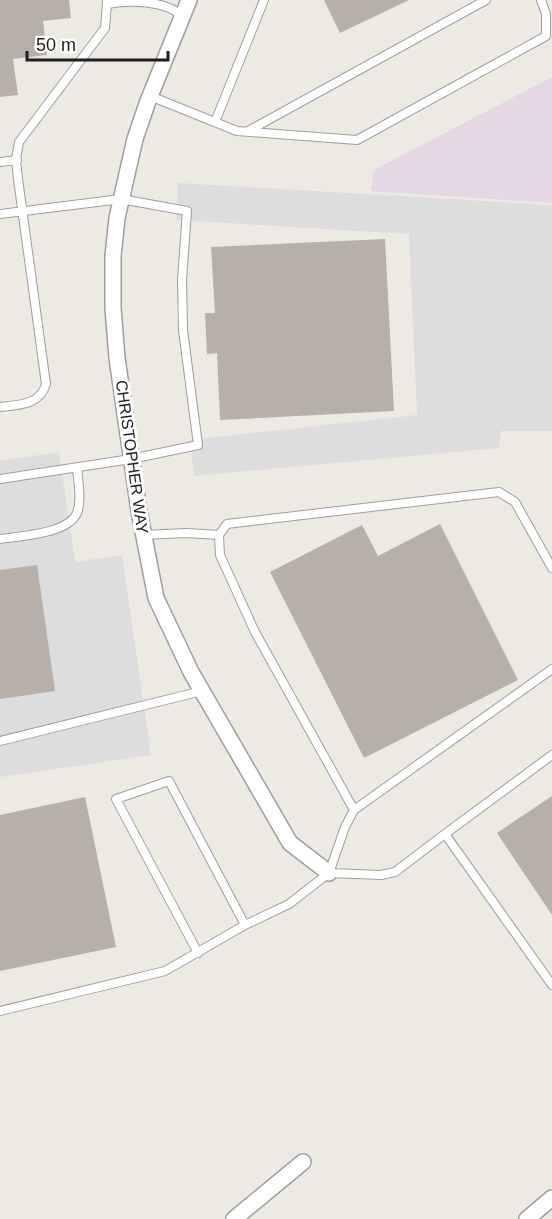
<svg xmlns="http://www.w3.org/2000/svg" width="552" height="1219" viewBox="0 0 552 1219" font-family="Helvetica,sans-serif">
<style>
.industrial{fill:#e5d7e3}
.parking{fill:#ddd}
.building{fill:#b6afaa}
.lines{fill:none;stroke-linecap:round;stroke-linejoin:round}
.lane-casing{stroke:#9e9e9e;stroke-width:10}
.street-casing{stroke:#9e9e9e;stroke-width:18}
.lane{stroke:#fff;stroke-width:8}
.street{stroke:#fff;stroke-width:15}
.labels{text-anchor:middle;dominant-baseline:central;stroke-width:6;stroke-linejoin:round;paint-order:stroke}
.street-label{font-size:16px;fill:#1d1d1d;stroke:#fff}
</style>
<rect width="100%" height="100%" fill="#edeae4"/>
<!-- industrial -->
<path class="industrial" d="M 552,77 L 552,203 L 371,191 L 374,170 Z"/>
<!-- parking -->
<path class="parking" d="M 178,183 L 552,205 L 552,431 L 501,431 L 499,448 L 194,476 L 190,440 L 417,415 L 409,234 L 176,220 Z
M 59,452 L 75,562 L 122,555 L 151,755 L 0,777 L 0,461 Z"/>
<!-- building -->
<path class="building" d="M 0,0 L 69,0 L 71,18 L 43,21 L 47,55 L 13,59 L 18,95 L 0,97 Z
M 324,0 L 409,0 L 340,33 Z
M 385,239 L 394,411 L 220,420 L 217,353 L 207,354 L 205,313 L 215,313 L 211,247 Z
M 440,524 L 518,680 L 364,758 L 270,572 L 362,525 L 378,556 Z
M 37,565 L 55,691 L 0,699 L 0,570 Z
M 552,796 L 552,915 L 497,833 Z
M 85,797 L 116,947 L 0,971 L 0,815 Z"/>
<g class="lines">
<!-- lane casing -->
<g class="lane-casing">
<path id="lane" d="M 107,1 L 107,4 C 130,0 165,0 182,16
M 150,96 L 237,131 L 357,140 L 546,36 L 546,14 L 541,0
M 215,122 L 264,0
M 248,131 L 486,0
M 0,162 L 17,160
M 0,214 L 121,199 L 187,211 L 182,280 L 183,330 L 198,445 L 131,459 L 0,479
M 0,407 C 19,405 40,405 46,384 L 18,179 L 16,159 L 19,142 L 105,28 L 107,4
M 143,535 L 186,533 L 219,535
M 0,539 C 20,536 68,534 77,513 C 82,499 78,482 77,467
M 0,741 L 202,691
M 552,755 L 445,834 L 552,985
M 354,810 L 552,669
M 329,873 L 381,875 L 395,872 L 445,834
M 198,953 L 116,799 L 169,781 L 245,925
M 0,1011 L 165,971 L 245,925 L 289,904 L 329,873 L 345,827 L 354,810 L 255,632 L 220,555 L 219,535 L 227,524 L 499,492 L 515,502 L 552,568"/>
</g>
<!-- street casing -->
<g class="street-casing">
<path id="street" d="M 189,0 L 148,101 L 135,139 L 117,218 L 113,256 L 113,308 L 117,358 L 139,511 L 156,598 L 191,672 L 290,843 L 329,873
M 234,1219 L 303,1162
M 527,1219 L 552,1198"/>
</g>
<!-- lane -->
<use href="#lane" class="lane"/>
<!-- street -->
<use href="#street" class="street"/>
</g>
<g class="labels">
<!-- street labels -->
<g class="street-label">
<text transform="translate(132 457) rotate(82)">CHRISTOPHER WAY</text>
</g>
</g>
<!-- scale -->
<path d="M27 51v9h141v-9" fill="none" stroke="#1d1d1d" stroke-width="3"/>
<text x="36" y="51" font-size="18" fill="#1d1d1d" stroke="#ffffff" stroke-width="4.5" paint-order="stroke">50 m</text>
</svg>
